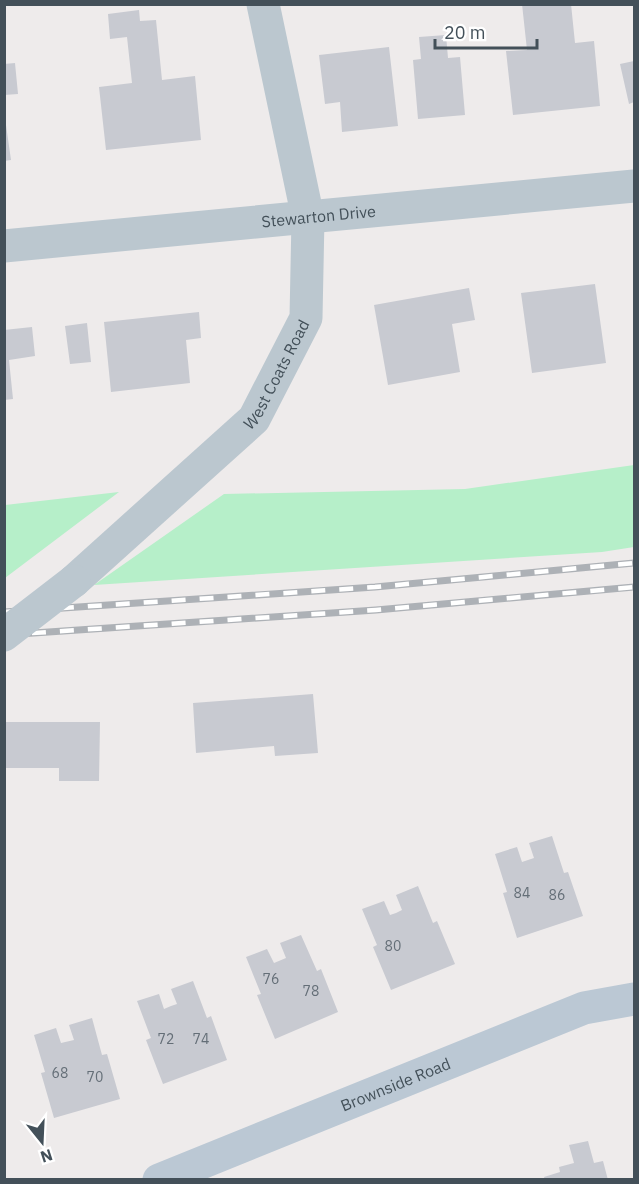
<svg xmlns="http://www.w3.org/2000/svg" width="639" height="1184" viewBox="0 0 639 1184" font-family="'IBM Plex Sans',sans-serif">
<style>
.green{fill:#b6efc9}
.building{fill:#c8cad1}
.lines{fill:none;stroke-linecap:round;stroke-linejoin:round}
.street{stroke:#bbc7cf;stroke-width:33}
.secondary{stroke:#bbc8d4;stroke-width:33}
.rail-casing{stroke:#adb1b6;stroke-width:7}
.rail{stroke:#fff;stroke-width:4.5;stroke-dasharray:14;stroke-linecap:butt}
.street-bridge{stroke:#bbc7cf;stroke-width:33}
.labels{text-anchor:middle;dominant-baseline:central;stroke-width:4.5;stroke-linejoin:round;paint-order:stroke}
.number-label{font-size:14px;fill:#646e77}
.street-label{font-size:16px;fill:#435059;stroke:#fff}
</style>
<rect width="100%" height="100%" fill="#eeebeb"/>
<!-- green -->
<path class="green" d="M 634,465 L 634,547 L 602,552 L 94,585 L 224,494 L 465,489 Z
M 119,492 L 5,578 L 5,505 Z"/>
<!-- building -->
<path class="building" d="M 522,4 L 571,4 L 575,43 L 594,41 L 600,106 L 513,115 L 506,51 L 527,50 Z
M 139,10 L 140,21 L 156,20 L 162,80 L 195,76 L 201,140 L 106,150 L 99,87 L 132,83 L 127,37 L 110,39 L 108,14 Z
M 446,35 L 448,58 L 460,57 L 465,115 L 418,119 L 413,60 L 421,59 L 419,37 Z
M 389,47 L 398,126 L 342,132 L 340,102 L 325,104 L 319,55 Z
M 634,61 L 634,102 L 629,104 L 620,64 Z
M 15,63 L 18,94 L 4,95 L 4,64 Z
M 4,111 L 11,160 L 4,161 Z
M 595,284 L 606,363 L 532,373 L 521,293 Z
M 469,288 L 475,320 L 452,324 L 460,372 L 388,385 L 374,305 Z
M 199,312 L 201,338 L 186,340 L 190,383 L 111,392 L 104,322 Z
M 87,323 L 91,362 L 70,364 L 65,326 Z
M 32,327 L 35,356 L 9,360 L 13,399 L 4,400 L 4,330 Z
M 313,694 L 318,753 L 275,756 L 274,746 L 196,753 L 193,703 Z
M 4,722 L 100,722 L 99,781 L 59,781 L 59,768 L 4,768 Z
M 552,836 L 564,873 L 568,872 L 583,916 L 517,938 L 503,893 L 507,892 L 495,854 L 517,847 L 522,862 L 534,858 L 529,843 Z
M 418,886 L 433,923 L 437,921 L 455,964 L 391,990 L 373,947 L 377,945 L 362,909 L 384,901 L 390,915 L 396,913 L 402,910 L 396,895 Z
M 301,935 L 317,971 L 321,969 L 338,1012 L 275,1039 L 257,995 L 261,994 L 246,957 L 267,949 L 274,963 L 286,958 L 280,943 Z
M 193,981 L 207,1018 L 211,1016 L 227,1060 L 163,1084 L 146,1040 L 151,1038 L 137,1001 L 159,994 L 164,1009 L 171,1006 L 177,1004 L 171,989 Z
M 92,1018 L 102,1055 L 107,1054 L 120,1099 L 54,1118 L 41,1073 L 45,1072 L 34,1035 L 56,1028 L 61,1043 L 74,1040 L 69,1025 Z
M 588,1141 L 594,1163 L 603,1161 L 608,1180 L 545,1180 L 544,1177 L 560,1172 L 559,1167 L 574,1163 L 569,1145 Z"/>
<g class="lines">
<!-- street -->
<g class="street">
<path id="s1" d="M 4,246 L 634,186"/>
<path id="s2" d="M 74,581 L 254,419 L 306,318 L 308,218 L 263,4"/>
</g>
<!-- secondary -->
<path class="secondary" id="s3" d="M 159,1180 L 584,1008 L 634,999"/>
<!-- rail casing -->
<g class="rail-casing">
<path id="rail" d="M 4,612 L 375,587 L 634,563
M 4,635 L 376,610 L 634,587"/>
</g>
<!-- rail -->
<use href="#rail" class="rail"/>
<!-- street-bridge -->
<path class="street-bridge" d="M 4,635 L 74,581"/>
</g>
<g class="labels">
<!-- number labels -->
<g class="number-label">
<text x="522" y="893">84</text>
<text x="557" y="895">86</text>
<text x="393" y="946">80</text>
<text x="271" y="979">76</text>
<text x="311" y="991">78</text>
<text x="166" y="1039">72</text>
<text x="201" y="1039">74</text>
<text x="60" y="1073">68</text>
<text x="95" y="1077">70</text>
</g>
<!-- street labels -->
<g class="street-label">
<text stroke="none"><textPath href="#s1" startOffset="316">Stewarton Drive</textPath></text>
<text stroke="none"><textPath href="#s2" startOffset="292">West Coats Road</textPath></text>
<text stroke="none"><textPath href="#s3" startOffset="255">Brownside Road</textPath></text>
</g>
</g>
<!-- border -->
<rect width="639" height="1184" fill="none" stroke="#435059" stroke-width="12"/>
<!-- north arrow -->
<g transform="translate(42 1142) rotate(162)" stroke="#ffffff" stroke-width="4.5" paint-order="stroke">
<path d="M0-4.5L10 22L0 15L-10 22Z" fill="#435059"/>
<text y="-9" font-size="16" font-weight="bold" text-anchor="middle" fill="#435059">N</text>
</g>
<!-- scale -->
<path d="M435 39v9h102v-9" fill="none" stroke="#435059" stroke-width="3"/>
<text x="444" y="39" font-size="18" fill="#435059" stroke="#ffffff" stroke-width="4.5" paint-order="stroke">20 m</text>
</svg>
